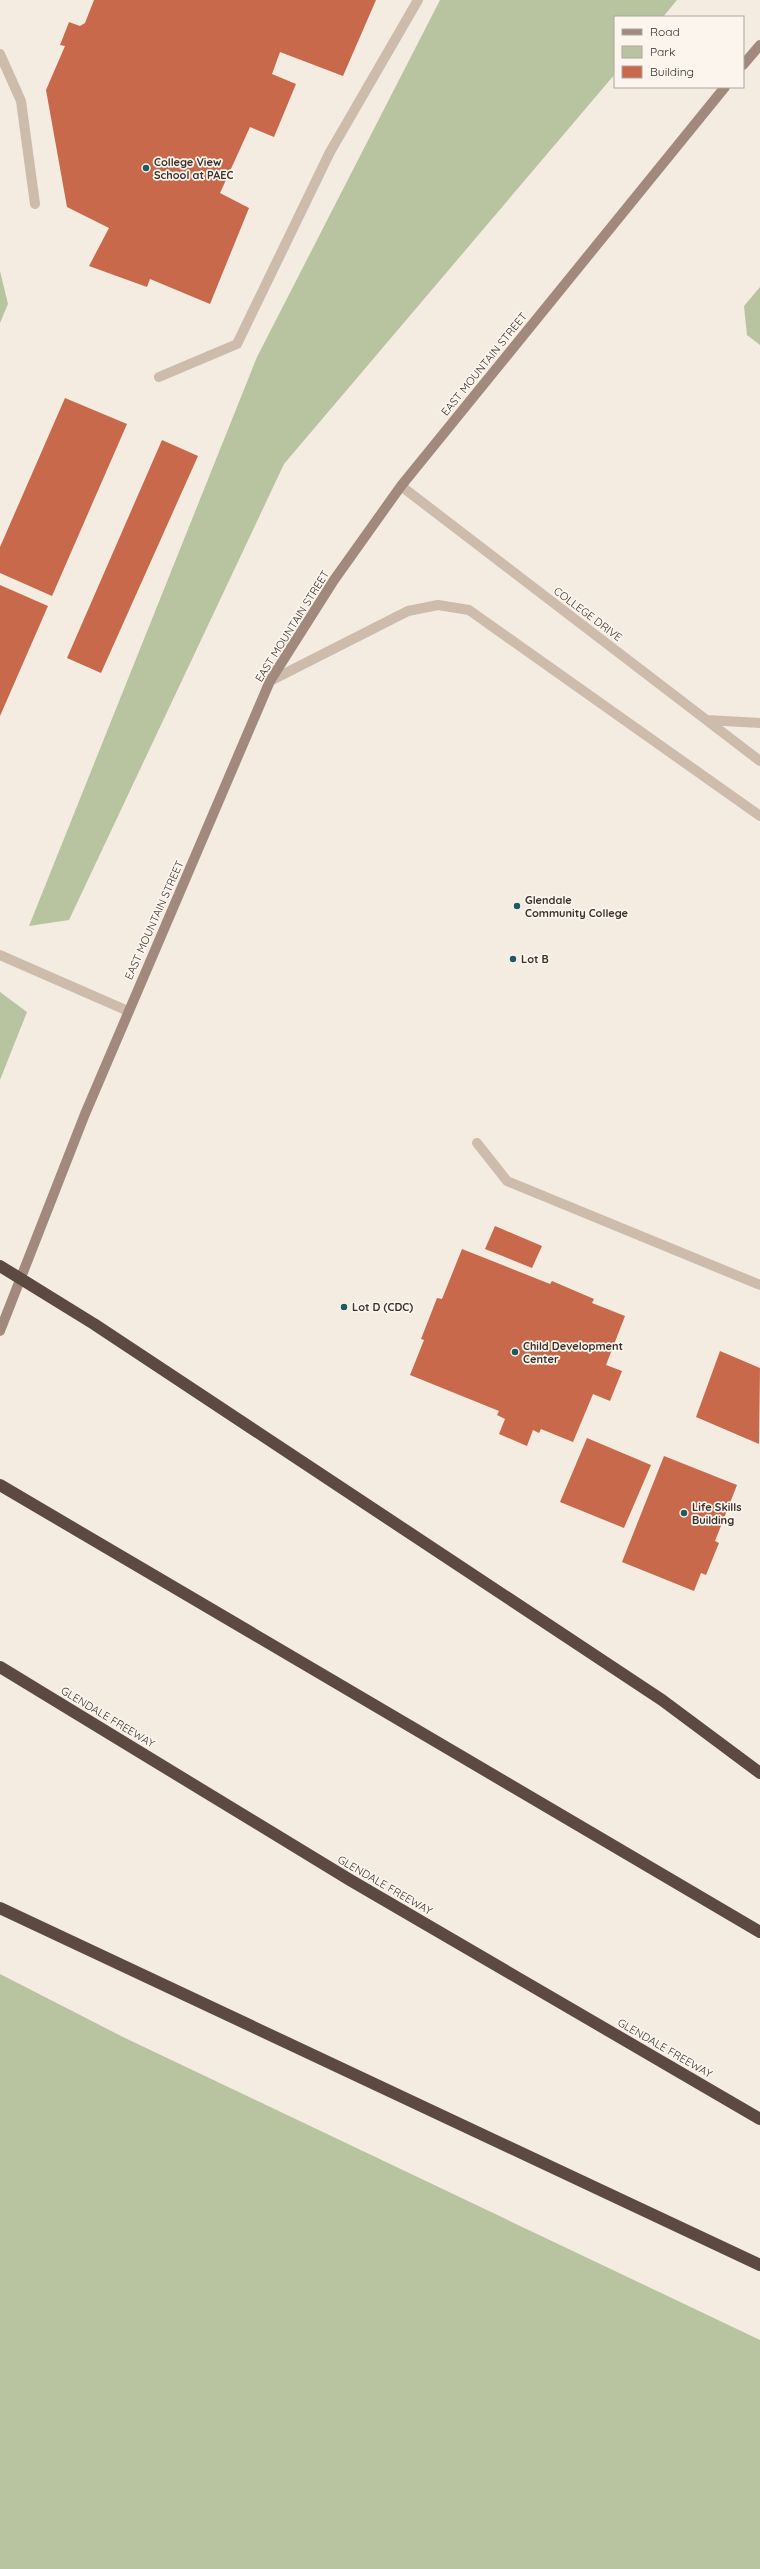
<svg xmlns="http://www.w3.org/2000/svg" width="760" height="2569" viewBox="0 0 760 2569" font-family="Quicksand,sans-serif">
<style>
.green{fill:#b8c4a0}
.building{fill:#c8694b}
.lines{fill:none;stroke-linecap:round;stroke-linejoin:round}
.service{stroke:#cdbbac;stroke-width:10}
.secondary{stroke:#a18a7d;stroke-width:10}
.motorway{stroke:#5c4a42;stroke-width:12}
.poi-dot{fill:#1f5a5e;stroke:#fbf5ee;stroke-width:1.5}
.labels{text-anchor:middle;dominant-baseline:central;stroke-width:3.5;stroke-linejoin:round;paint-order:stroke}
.poi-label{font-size:11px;font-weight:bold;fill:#3b302b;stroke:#fbf5ee;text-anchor:start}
.street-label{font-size:11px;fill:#3b302b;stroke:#fbf5ee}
</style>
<rect width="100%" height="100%" fill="#f4ebe1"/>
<!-- green -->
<path class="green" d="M 440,0 L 677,0 L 663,17 L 615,17 L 615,74 L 284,464 L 69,920 L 29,926 L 257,357 Z
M 0,271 L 8,304 L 0,323 Z
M 760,287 L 760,345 L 747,335 L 744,306 Z
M 0,992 L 27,1012 L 0,1080 Z
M 0,1974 L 123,2037 L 760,2340 L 760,2569 L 0,2569 Z"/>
<!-- building -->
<path class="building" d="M 94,0 L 376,0 L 343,76 L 280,52 L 272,74 L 296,84 L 274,137 L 250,127 L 220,193 L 249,208 L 210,304 L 150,279 L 147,287 L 89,266 L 109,228 L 67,207 L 46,90 L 65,46 L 60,45 L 69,22 L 80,26 L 85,23 Z
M 65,398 L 127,424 L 52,596 L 0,573 L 0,547 Z
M 162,440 L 198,456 L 101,673 L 67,658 Z
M 0,585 L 48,606 L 0,716 Z
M 495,1226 L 542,1246 L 532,1268 L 485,1249 Z
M 462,1249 L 550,1284 L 552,1281 L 594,1299 L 592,1303 L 625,1316 L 606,1365 L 622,1371 L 610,1401 L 593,1394 L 573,1442 L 541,1429 L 539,1433 L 533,1430 L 527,1446 L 499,1434 L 505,1419 L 497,1415 L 499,1411 L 410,1375 L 424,1340 L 421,1339 L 437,1298 L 442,1299 Z
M 720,1351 L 760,1368 L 759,1444 L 696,1417 Z
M 587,1438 L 651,1465 L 624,1528 L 560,1502 Z
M 664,1456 L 737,1485 L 715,1541 L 719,1543 L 706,1575 L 701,1573 L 694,1591 L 622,1562 Z"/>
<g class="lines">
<!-- service -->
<path class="service" d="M 0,54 L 21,101 L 35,204
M 159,377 L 237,344 L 330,152 L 418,0
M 401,486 L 760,761
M 270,681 L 408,611 L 438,605 L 469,610 L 760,816
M 707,720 L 760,723
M 0,955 L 128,1011
M 477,1143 L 507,1181 L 760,1285"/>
<!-- secondary -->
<path class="secondary" d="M 743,65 L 760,45
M 0,1331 L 85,1114 L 270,681 L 334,580 L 401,486 L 725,87"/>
<!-- motorway -->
<path class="motorway" d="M 0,1266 L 94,1324 L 662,1700 L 760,1773
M 0,1485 L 760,1932
M 0,1667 L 350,1880 L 760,2119
M 0,1908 L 760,2265"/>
</g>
<!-- markers -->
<g class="poi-dot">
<circle cx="146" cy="168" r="4"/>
<circle cx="517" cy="906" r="4"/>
<circle cx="513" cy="959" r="4"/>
<circle cx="344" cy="1307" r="4"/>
<circle cx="515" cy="1352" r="4"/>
<circle cx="684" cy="1513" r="4"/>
</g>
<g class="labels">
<!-- poi labels -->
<g class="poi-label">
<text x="154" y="162">College View<tspan x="154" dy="13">School at PAEC</tspan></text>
<text x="525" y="900">Glendale<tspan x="525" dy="13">Community College</tspan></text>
<text x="521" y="959">Lot B</text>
<text x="352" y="1307">Lot D (CDC)</text>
<text x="523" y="1346">Child Development<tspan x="523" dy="13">Center</tspan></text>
<text x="692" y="1507">Life Skills<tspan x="692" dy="13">Building</tspan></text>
</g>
<!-- street labels -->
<g class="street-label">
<text transform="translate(484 364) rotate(-51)">EAST MOUNTAIN STREET</text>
<text transform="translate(588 614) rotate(37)">COLLEGE DRIVE</text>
<text transform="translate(292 626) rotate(-58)">EAST MOUNTAIN STREET</text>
<text transform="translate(154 920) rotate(-66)">EAST MOUNTAIN STREET</text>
<text transform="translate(108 1717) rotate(31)">GLENDALE FREEWAY</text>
<text transform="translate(385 1885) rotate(30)">GLENDALE FREEWAY</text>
<text transform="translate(665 2048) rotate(30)">GLENDALE FREEWAY</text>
</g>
</g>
<!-- legend -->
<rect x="614" y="16" width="130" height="72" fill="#fbf5ee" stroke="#aea6a0"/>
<rect x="622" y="29" width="20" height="6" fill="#a18a7d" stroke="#aea6a0"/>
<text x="650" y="36" font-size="12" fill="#3b302b">Road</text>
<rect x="622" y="46" width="20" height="12" fill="#b8c4a0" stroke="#aea6a0"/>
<text x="650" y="56" font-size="12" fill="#3b302b">Park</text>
<rect x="622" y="66" width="20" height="12" fill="#c8694b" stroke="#aea6a0"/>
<text x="650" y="76" font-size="12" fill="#3b302b">Building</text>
</svg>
